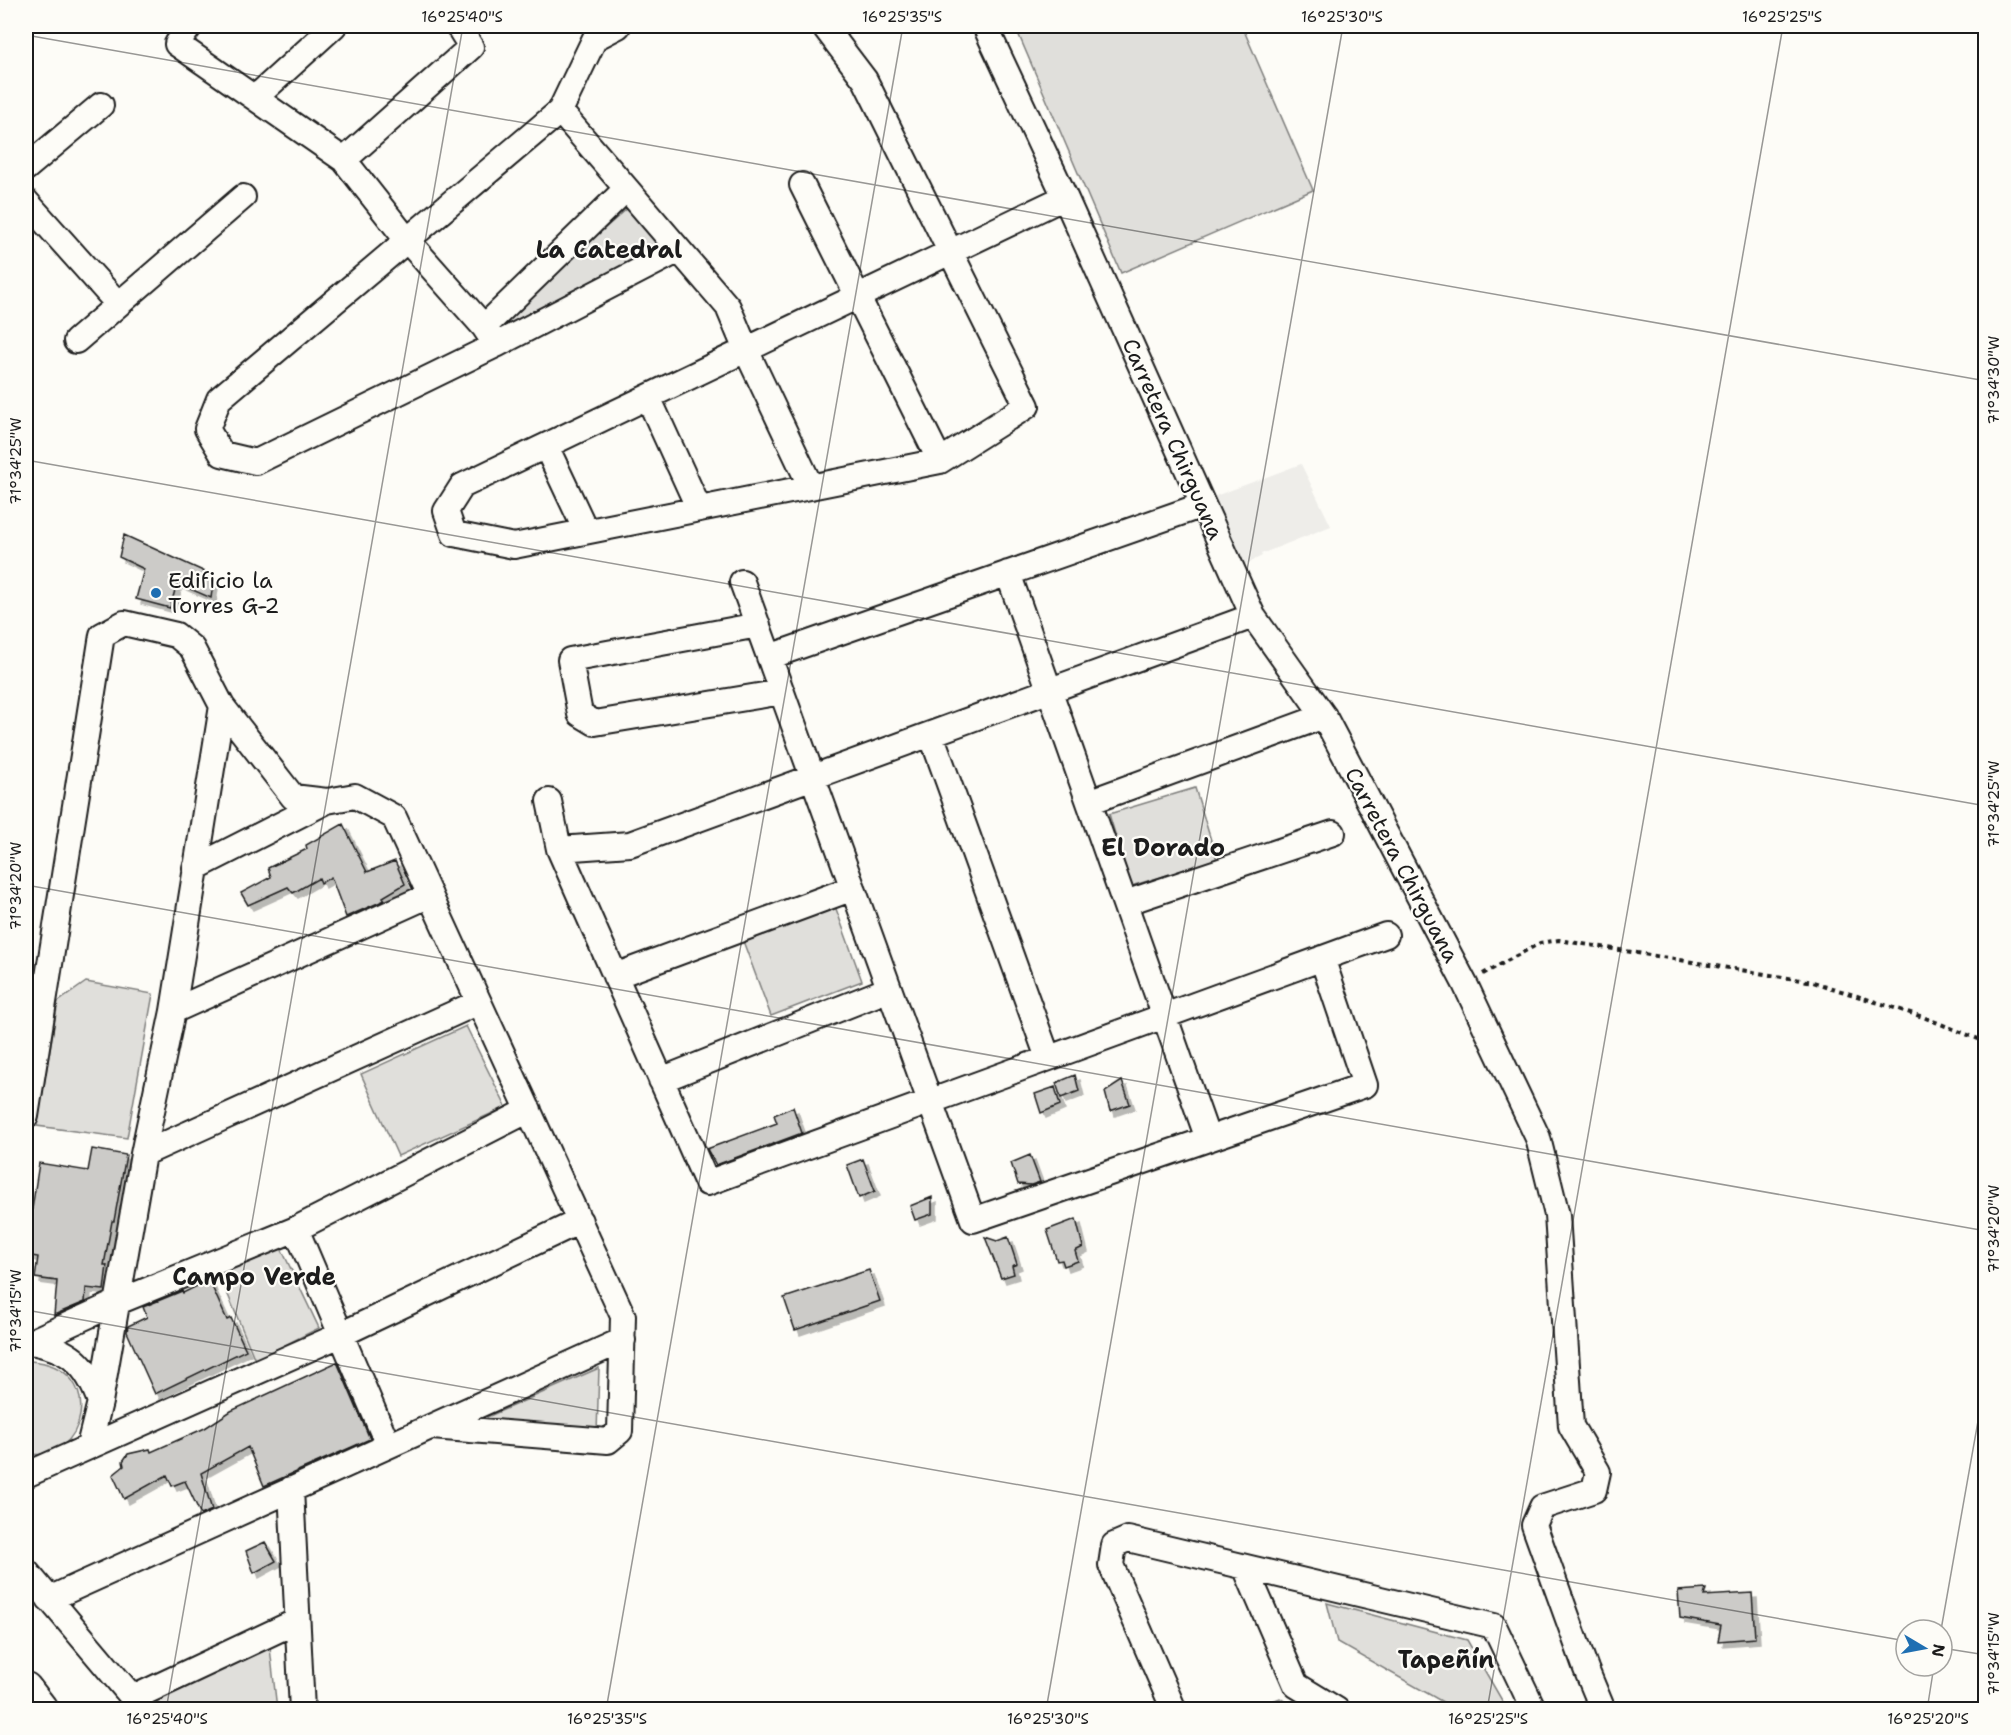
<svg xmlns="http://www.w3.org/2000/svg" width="2011" height="1735" viewBox="0 0 2011 1735" font-family="'Shantell Sans',sans-serif">
<style>
.built{fill:#eeede9}
.green{fill:#e0dfdb;stroke:#7e7e7c;stroke-width:1.5}
.building{fill:#cccbc8;stroke:#1c1c1c;stroke-width:1.5;filter:url(#shadow)}
.lines{fill:none;stroke-linecap:round;stroke-linejoin:round}
.minor-casing{stroke:#1c1c1c;stroke-width:28}
.major-casing{stroke:#1c1c1c;stroke-width:34}
.path{stroke:#1c1c1c;stroke-width:4;stroke-dasharray:4.5 4.5;stroke-linecap:butt}
.minor{stroke:#fdfcf7;stroke-width:24}
.major{stroke:#fdfcf7;stroke-width:30}
.ticks{fill:none;stroke:#1c1c1c;stroke-width:1.5;stroke-opacity:0.45}
.poi-dot{fill:#1f6fb2;stroke:#fdfcf7;stroke-width:2}
.labels{text-anchor:middle;dominant-baseline:central;stroke-width:4.5;stroke-linejoin:round;paint-order:stroke}
.street-label{font-size:22px;fill:#1c1c1c;stroke:#fdfcf7}
.poi-label{font-size:22px;fill:#1c1c1c;stroke:#fdfcf7;text-anchor:start}
.neighbourhood-label{font-size:24px;font-weight:bold;fill:#1c1c1c;stroke:#fdfcf7}
.neatline{fill:none;stroke:#1c1c1c;stroke-width:2}
.ticks-label{font-size:15px;text-anchor:middle;fill:#1c1c1c}
</style>
<defs>
<filter id="shadow"><feDropShadow dx="5" dy="5" stdDeviation="0" flood-color="#0004"/></filter>
</defs>
<rect width="100%" height="100%" fill="#fdfcf7"/>
<filter id="ink" filterUnits="userSpaceOnUse"><feTurbulence type="fractalNoise" baseFrequency=".0167" numOctaves="2"/><feDisplacementMap in="SourceGraphic" scale="12" xChannelSelector="R" yChannelSelector="G"/><feConvolveMatrix kernelMatrix="1 2 1 2 8 2 1 2 1" color-interpolation-filters="sRGB"/></filter>
<g filter="url(#ink)">
<!-- built -->
<path class="built" d="M 1301,464 L 1331,526 L 1261,554 L 1262,556 L 1240,567 L 1210,498 Z"/>
<!-- green -->
<path class="green" d="M 1015,26 L 1242,26 L 1313,190 L 1121,273 Z
M 628,208 L 665,253 L 502,336 L 493,326 Z
M 1195,788 L 1217,860 L 1131,886 L 1109,814 Z
M 835,906 L 862,981 L 771,1016 L 743,941 Z
M 86,982 L 153,994 L 127,1138 L 37,1126 L 58,1002 Z
M 466,1026 L 506,1107 L 398,1156 L 361,1074 Z
M 281,1248 L 319,1328 L 255,1360 L 219,1273 Z
M 30,1361 C 110,1366 85,1468 26,1453 L 26,1362 Z
M 599,1368 L 597,1433 L 488,1424 L 487,1417 Z
M 1327,1603 L 1467,1640 L 1507,1709 L 1455,1709 L 1337,1642 Z
M 270,1648 L 277,1709 L 153,1709 L 150,1700 Z
M 1280,1698 L 1296,1709 L 1251,1709 Z"/>
<!-- building -->
<path class="building" d="M 124,535 L 214,576 L 211,598 L 177,583 L 170,608 L 136,599 L 144,569 L 119,557 Z
M 343,824 L 367,872 L 395,861 L 405,884 L 383,897 L 385,900 L 346,917 L 331,877 L 321,883 L 319,878 L 293,893 L 288,887 L 248,905 L 241,893 L 271,877 L 268,868 L 307,849 L 306,845 Z
M 1075,1075 L 1079,1091 L 1061,1098 L 1056,1083 Z
M 1122,1081 L 1130,1104 L 1110,1111 L 1105,1092 Z
M 1055,1087 L 1060,1105 L 1041,1113 L 1035,1094 Z
M 793,1107 L 802,1133 L 716,1165 L 707,1149 L 777,1123 L 774,1115 Z
M 92,1149 L 126,1155 L 114,1221 L 112,1221 L 104,1265 L 107,1265 L 104,1290 L 86,1288 L 85,1302 L 54,1315 L 57,1281 L 35,1278 L 38,1257 L 26,1255 L 26,1229 L 29,1208 L 32,1209 L 39,1163 L 88,1171 Z
M 1030,1155 L 1040,1182 L 1031,1185 L 1018,1184 L 1011,1163 Z
M 863,1159 L 875,1191 L 859,1198 L 847,1165 Z
M 932,1197 L 932,1214 L 915,1220 L 910,1206 Z
M 1076,1219 L 1083,1247 L 1075,1251 L 1078,1261 L 1064,1266 L 1062,1260 L 1057,1261 L 1047,1230 Z
M 985,1237 L 997,1241 L 1008,1237 L 1017,1264 L 1012,1266 L 1014,1274 L 1001,1278 Z
M 869,1270 L 880,1301 L 795,1330 L 784,1298 Z
M 209,1280 L 227,1320 L 231,1318 L 246,1350 L 155,1394 L 127,1332 L 128,1326 L 147,1317 L 143,1307 L 182,1291 L 183,1293 Z
M 337,1362 L 370,1439 L 264,1486 L 248,1447 L 201,1473 L 212,1510 L 201,1515 L 185,1481 L 172,1486 L 167,1475 L 124,1499 L 113,1475 L 124,1466 L 123,1461 L 128,1454 L 150,1449 L 151,1452 L 205,1428 L 231,1411 Z
M 265,1542 L 276,1561 L 254,1573 L 246,1551 Z
M 1706,1589 L 1704,1596 L 1752,1593 L 1755,1638 L 1718,1641 L 1721,1625 L 1680,1618 L 1678,1591 Z"/>
<g class="lines">
<!-- minor casing -->
<g class="minor-casing">
<path id="minor" d="M 190,26 L 177,44 L 344,160 L 407,240 L 484,327 L 496,345
M 618,26 L 595,38 L 560,111 L 219,399 L 207,429 L 222,454 L 256,462 L 496,345 L 679,250
M 824,26 L 865,80 L 1027,406 L 940,461 L 514,546 L 454,534 L 446,511 L 462,486 C 663,390 864,293 1065,197
M 985,26 L 1065,197 L 1253,616 L 1324,716 L 1465,984 L 1538,1138 L 1557,1215 L 1571,1426 L 1598,1472 L 1594,1490 L 1542,1507 L 1534,1525 L 1586,1669 L 1603,1710
M 255,98 L 334,26
M 560,111 L 728,307 L 746,350 L 811,487
M 344,160 L 471,47 L 458,26
M 26,168 L 101,105
M 802,185 L 940,461
M 26,201 L 118,304
M 484,327 L 626,189
M 76,341 L 243,197
M 648,397 L 699,509
M 546,446 L 586,531
M 1008,573 L 1208,1139
M 742,582 L 973,1220 L 1365,1085 L 1322,958
M 758,625 L 570,660 L 580,714 L 595,723 L 782,692
M 769,657 L 1203,505
M 931,734 L 1048,1058
M 549,801 L 559,849 L 707,1183 L 1386,935
M 1089,802 L 1324,716
M 559,849 L 630,844 L 1253,616
M 195,868 L 327,801
M 1125,903 L 1333,833
M 615,976 L 853,888
M 173,1011 L 430,895
M 661,1080 L 889,989
M 26,1116 L 102,635 L 124,623 L 176,635 L 192,648 L 222,706 L 293,797 L 327,801 L 355,796 L 394,817 L 623,1316 L 620,1431 L 608,1441 L 432,1427
M 143,1154 L 479,1002
M 296,1229 L 388,1445
M 29,1342 C 69,1348 87,1364 100,1402
M 26,1344 L 118,1302 L 296,1229 L 529,1110
M 89,1446 L 100,1402 L 143,1154 L 173,1011 L 222,706
M 26,1475 L 340,1335 L 580,1221
M 291,1489 L 302,1710
M 1245,1567 L 1296,1685 L 1337,1710
M 26,1571 L 143,1710
M 49,1599 L 623,1340
M 133,1698 L 297,1621
M 1174,1710 L 1111,1565 L 1114,1545 L 1128,1539 L 1494,1626 L 1534,1710"/>
</g>
<!-- major casing -->
<g class="major-casing">
<path id="major" d="M 26,1688 L 43,1710"/>
</g>
<!-- path -->
<path class="path" d="M 1483,974 L 1540,943 L 1559,940 L 1813,982 L 1923,1017 L 1986,1042"/>
<!-- minor -->
<use href="#minor" class="minor"/>
<!-- major -->
<use href="#major" class="major"/>
</g>
</g>
<!-- ticks -->
<path class="ticks" d="M 26,35 L 1986,381M 26,460 L 1986,806M 26,885 L 1986,1231M 26,1310 L 1906,1641M 1941,1630 L 1986,1376M 1942,1648 L 1986,1655M 166,1710 L 463,26M 606,1710 L 903,26M 1046,1710 L 1343,26M 1487,1710 L 1783,26M 1927,1710 L 1934,1666"/>
<!-- markers -->
<circle class="poi-dot" cx="156" cy="593" r="6"/>
<g class="labels">
<!-- street labels -->
<g class="street-label">
<text transform="translate(1173 439) rotate(66)">Carretera Chirguana</text>
<text transform="translate(1402 865) rotate(62)">Carretera Chirguana</text>
</g>
<!-- poi labels -->
<g class="poi-label">
<text x="168" y="580">Edificio la<tspan x="168" dy="25">Torres G-2</tspan></text>
</g>
<!-- neighbourhood labels -->
<g class="neighbourhood-label">
<text x="609" y="250">La Catedral</text>
<text x="1163" y="848">El Dorado</text>
<text x="254" y="1277">Campo Verde</text>
<text x="1446" y="1660">Tapeñín</text>
</g>
</g>
<!-- margin -->
<rect width="2011" height="1735" fill="none" stroke="#fdfcf7" stroke-width="66"/>
<!-- north arrow -->
<g transform="translate(1924 1648) rotate(100)"><circle r="28" fill="#fdfcf7" stroke="#a3a29f" stroke-width="1.5"/>
<path d="M0-4.5L10 22L0 15L-10 22Z" fill="#1f6fb2"/>
<text y="-9" font-size="16" font-weight="bold" text-anchor="middle" fill="#1c1c1c">N</text>
</g>
<rect x="33" y="33" width="1945" height="1669" class="neatline"/>
<g class="ticks-label">
<text x="462" y="22">16°25'40"S</text>
<text x="902" y="22">16°25'35"S</text>
<text x="1342" y="22">16°25'30"S</text>
<text x="1782" y="22">16°25'25"S</text>
<text transform="translate(1994 380) rotate(-90)" y="5">71°34'30"W</text>
<text transform="translate(16 461) rotate(-90)" y="5">71°34'25"W</text>
<text transform="translate(1994 804) rotate(-90)" y="5">71°34'25"W</text>
<text transform="translate(16 886) rotate(-90)" y="5">71°34'20"W</text>
<text transform="translate(1994 1229) rotate(-90)" y="5">71°34'20"W</text>
<text transform="translate(16 1311) rotate(-90)" y="5">71°34'15"W</text>
<text transform="translate(1994 1654) rotate(-90)" y="5">71°34'15"W</text>
<text x="167" y="1724">16°25'40"S</text>
<text x="607" y="1724">16°25'35"S</text>
<text x="1048" y="1724">16°25'30"S</text>
<text x="1488" y="1724">16°25'25"S</text>
<text x="1928" y="1724">16°25'20"S</text>
</g>
</svg>
